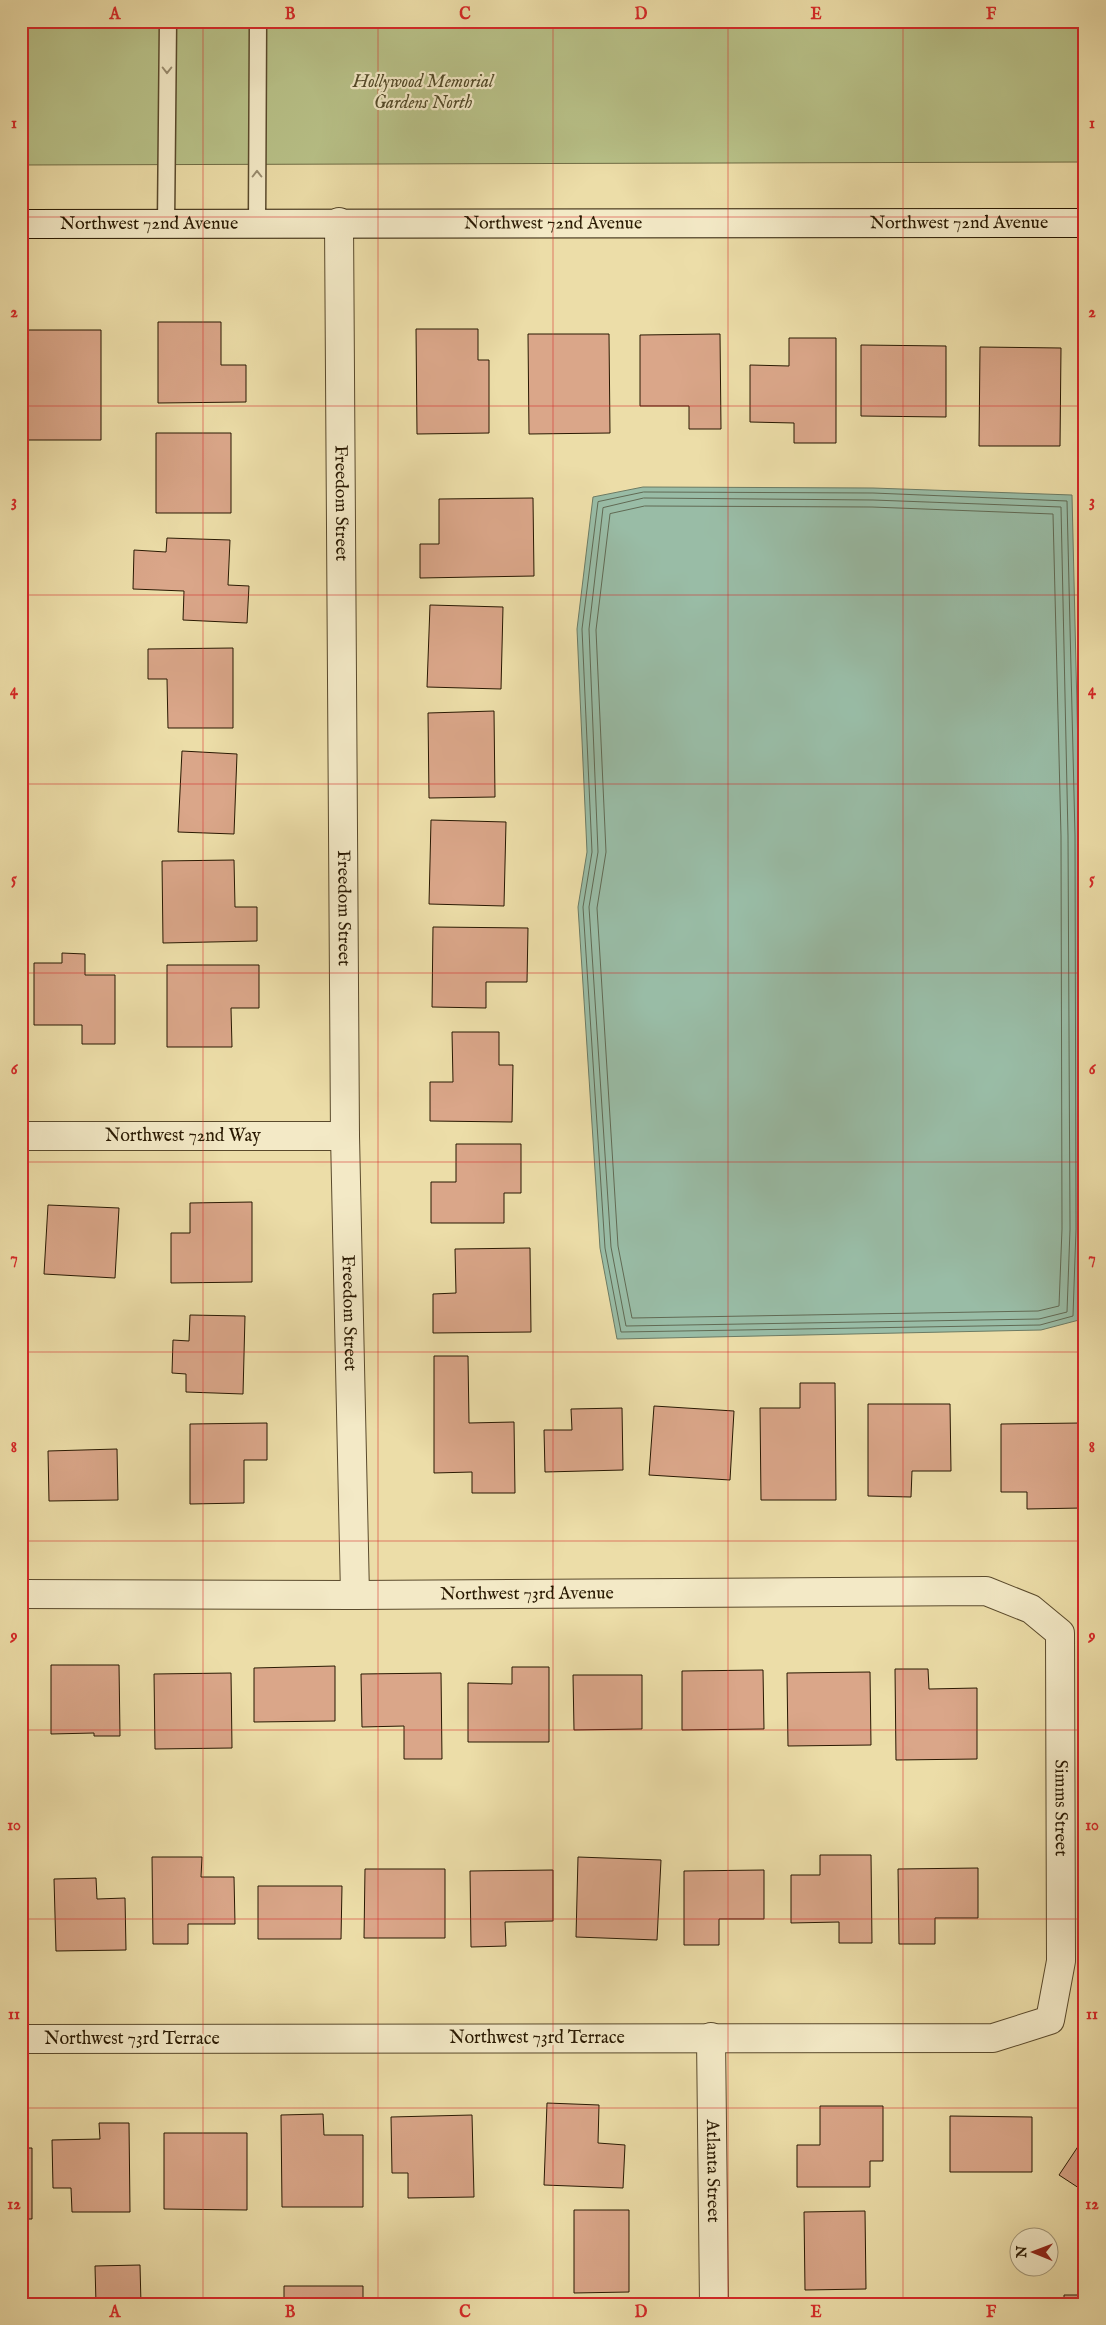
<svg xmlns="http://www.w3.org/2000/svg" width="1106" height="2325" viewBox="0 0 1106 2325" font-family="'IM FELL English',serif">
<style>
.green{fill:#b8c188;stroke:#706d45}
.water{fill:#99bca6;stroke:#6c7b64}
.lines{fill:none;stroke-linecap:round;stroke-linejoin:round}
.shore{stroke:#616a54;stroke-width:1}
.building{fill:#daa689;stroke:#291902}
.lane-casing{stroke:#5a4a2c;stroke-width:19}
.street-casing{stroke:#5a4a2c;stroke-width:30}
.secondary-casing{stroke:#291902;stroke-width:30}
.lane{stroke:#f3e9c6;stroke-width:16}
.street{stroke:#f3e9c6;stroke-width:28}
.secondary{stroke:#f3e9c6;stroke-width:28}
.oneway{stroke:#988b6e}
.grid{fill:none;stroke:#d62828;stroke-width:1;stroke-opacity:0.55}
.labels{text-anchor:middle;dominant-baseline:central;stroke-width:4.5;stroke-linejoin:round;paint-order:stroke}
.park-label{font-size:18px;font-style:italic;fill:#544b2a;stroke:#f3e9c6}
.street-label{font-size:18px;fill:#291902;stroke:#f3e9c6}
.neatline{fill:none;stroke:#d62828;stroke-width:2}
.grid-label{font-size:16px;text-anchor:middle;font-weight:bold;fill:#d62828}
</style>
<rect width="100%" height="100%" fill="#ecdda8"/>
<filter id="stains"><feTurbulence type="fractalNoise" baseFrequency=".004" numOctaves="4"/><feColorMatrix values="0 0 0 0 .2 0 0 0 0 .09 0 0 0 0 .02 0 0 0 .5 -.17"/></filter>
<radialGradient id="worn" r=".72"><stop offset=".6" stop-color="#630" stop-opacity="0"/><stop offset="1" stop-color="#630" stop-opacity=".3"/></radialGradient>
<!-- green -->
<path class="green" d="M 21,21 L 1085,21 L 1085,162 L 21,165 Z"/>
<!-- water -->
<path class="water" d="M 643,487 L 873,488 L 1072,495 L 1080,836 L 1079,1320 L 1041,1330 L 617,1339 L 600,1248 L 578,907 L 587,852 L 577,629 L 593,497 Z"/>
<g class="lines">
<!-- shore -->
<path class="shore" d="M 644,492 L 873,493 L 1067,501 L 1075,836 L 1076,1229 L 1073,1316 L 1040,1325 L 621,1332 L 605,1248 L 583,907 L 592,852 L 582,629 L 598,502 Z
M 644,498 L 873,500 L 1061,507 L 1068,836 L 1070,1229 L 1067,1312 L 1039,1319 L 626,1326 L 611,1247 L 589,907 L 598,852 L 589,629 L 603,508 Z
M 645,506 L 872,507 L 1053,514 L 1061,836 L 1062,1229 L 1059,1306 L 1038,1311 L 632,1318 L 618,1246 L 597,908 L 606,852 L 596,630 L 610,514 Z"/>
</g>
<!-- building -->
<path class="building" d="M 158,322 L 221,322 L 221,365 L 246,365 L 246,402 L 158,403 Z
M 416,329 L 478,329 L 478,360 L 489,360 L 489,433 L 417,434 Z
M 28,330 L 101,330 L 101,440 L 28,440 Z
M 528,334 L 609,334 L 610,433 L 529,434 Z
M 720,334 L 721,429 L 689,429 L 689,406 L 640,406 L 640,335 Z
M 789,338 L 836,338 L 836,443 L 794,443 L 794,423 L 750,422 L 750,365 L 789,366 Z
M 861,345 L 946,346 L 946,417 L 861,416 Z
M 980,347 L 1061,348 L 1060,446 L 979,446 Z
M 156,433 L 231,433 L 231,513 L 156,513 Z
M 533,498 L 534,576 L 420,578 L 420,544 L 439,544 L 439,499 Z
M 167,538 L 230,540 L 228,585 L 249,586 L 247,623 L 183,620 L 184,591 L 133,589 L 134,550 L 166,552 Z
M 430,605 L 503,607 L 501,689 L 427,687 Z
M 233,648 L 233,728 L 168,728 L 167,679 L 148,679 L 148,649 Z
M 494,711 L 495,797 L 429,798 L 428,713 Z
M 182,751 L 237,754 L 234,834 L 178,832 Z
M 431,820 L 506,822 L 504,906 L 429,904 Z
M 234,860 L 235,907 L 257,907 L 257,941 L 163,943 L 162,861 Z
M 433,927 L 528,928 L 527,982 L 486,982 L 486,1008 L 432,1007 Z
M 62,953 L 85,954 L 85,975 L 115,975 L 115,1044 L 82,1044 L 82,1025 L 34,1025 L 34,963 L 62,963 Z
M 167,965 L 259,965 L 259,1008 L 231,1008 L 232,1047 L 167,1047 Z
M 452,1032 L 499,1032 L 499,1065 L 513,1065 L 512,1122 L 430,1121 L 430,1082 L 453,1082 Z
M 456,1144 L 521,1144 L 521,1193 L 504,1193 L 504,1223 L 431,1223 L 431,1182 L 456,1182 Z
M 252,1202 L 252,1282 L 171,1283 L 171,1233 L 190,1233 L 190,1203 Z
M 48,1205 L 119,1208 L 115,1278 L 44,1274 Z
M 530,1248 L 531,1332 L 433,1333 L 433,1294 L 456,1293 L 455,1249 Z
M 190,1315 L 245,1316 L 243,1394 L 186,1392 L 186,1374 L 172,1373 L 173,1340 L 189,1341 Z
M 434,1356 L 468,1356 L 469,1423 L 514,1422 L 515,1493 L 472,1493 L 472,1472 L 434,1473 Z
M 800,1383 L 835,1383 L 836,1500 L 761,1500 L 760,1408 L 800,1408 Z
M 868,1404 L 950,1404 L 951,1471 L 912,1471 L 911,1497 L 868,1496 Z
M 654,1406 L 734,1411 L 730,1480 L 649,1475 Z
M 622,1408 L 623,1470 L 545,1472 L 544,1430 L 572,1430 L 571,1409 Z
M 267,1423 L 267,1460 L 244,1460 L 244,1503 L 190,1504 L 190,1424 Z
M 1081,1423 L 1082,1508 L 1027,1509 L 1027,1492 L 1001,1492 L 1001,1424 Z
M 117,1449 L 118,1500 L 49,1501 L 48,1451 Z
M 51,1665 L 119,1665 L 120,1736 L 94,1736 L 94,1733 L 51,1734 Z
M 335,1666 L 335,1721 L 254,1722 L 254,1668 Z
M 512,1667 L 549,1667 L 549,1742 L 468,1742 L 468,1683 L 512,1684 Z
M 895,1669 L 928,1669 L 929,1689 L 977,1688 L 977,1759 L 896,1760 Z
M 763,1670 L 764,1729 L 682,1730 L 682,1671 Z
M 870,1672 L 871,1745 L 788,1746 L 787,1673 Z
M 231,1673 L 232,1748 L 155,1749 L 154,1674 Z
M 441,1673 L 442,1759 L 404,1759 L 404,1726 L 362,1727 L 361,1674 Z
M 573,1675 L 642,1675 L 642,1729 L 574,1730 Z
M 820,1855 L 871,1855 L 872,1943 L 839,1943 L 839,1922 L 791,1923 L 791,1875 L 820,1875 Z
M 152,1857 L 202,1857 L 201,1877 L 234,1877 L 235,1924 L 188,1924 L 188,1944 L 153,1944 Z
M 578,1857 L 661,1860 L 657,1940 L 576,1937 Z
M 978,1868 L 978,1918 L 935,1918 L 935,1944 L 899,1944 L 898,1869 Z
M 365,1869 L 445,1869 L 445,1938 L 364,1938 Z
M 553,1870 L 553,1921 L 505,1922 L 506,1946 L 471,1947 L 470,1871 Z
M 764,1870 L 764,1919 L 719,1919 L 719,1945 L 684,1945 L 684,1871 Z
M 96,1878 L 97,1899 L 125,1898 L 126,1950 L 56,1951 L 54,1879 Z
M 258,1886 L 342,1886 L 341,1939 L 258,1939 Z
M 547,2103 L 599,2105 L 598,2143 L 625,2145 L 623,2188 L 544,2185 Z
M 820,2106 L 883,2106 L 883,2161 L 870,2161 L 870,2187 L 797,2187 L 797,2145 L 820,2145 Z
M 323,2114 L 324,2135 L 363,2135 L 363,2207 L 282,2207 L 281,2115 Z
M 472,2115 L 474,2197 L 408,2198 L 408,2173 L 392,2173 L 391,2117 Z
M 950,2116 L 1032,2117 L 1032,2172 L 950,2172 Z
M 99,2123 L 129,2123 L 130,2212 L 72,2212 L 71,2188 L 53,2188 L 52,2140 L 100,2139 Z
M 164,2133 L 247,2133 L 247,2210 L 164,2209 Z
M 1085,2136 L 1085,2192 L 1059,2175 Z
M 21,2148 L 32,2148 L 32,2219 L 21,2219 Z
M 574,2210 L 629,2210 L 629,2292 L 574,2293 Z
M 865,2211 L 866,2289 L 805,2290 L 804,2212 Z
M 140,2265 L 141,2304 L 96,2304 L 95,2266 Z
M 284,2286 L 363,2286 L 363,2304 L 284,2304 Z
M 1064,2295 L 1085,2295 L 1085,2304 L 1064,2304 Z"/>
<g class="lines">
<!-- lane casing -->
<g class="lane-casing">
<path id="lane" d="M 166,223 L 168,21
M 257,223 L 258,21"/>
</g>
<!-- street casing -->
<g class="street-casing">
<g id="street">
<path id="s1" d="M 339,222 L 345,1136 L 355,1595"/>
<path id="s2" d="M 21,1136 L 345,1136"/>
<path id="s3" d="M 21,1594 L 355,1595 L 986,1591 L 1031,1609 L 1060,1633 L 1061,1961 L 1050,2020 L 993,2038 L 21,2039"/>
<path id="s4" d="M 711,2037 L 714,2304"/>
</g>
</g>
<!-- secondary casing -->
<g class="secondary-casing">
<g id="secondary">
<path id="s5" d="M 21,224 L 1085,223"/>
</g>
</g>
<!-- lane -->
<use href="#lane" class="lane"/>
<!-- street -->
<use href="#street" class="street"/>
<!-- secondary -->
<use href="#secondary" class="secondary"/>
</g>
<!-- one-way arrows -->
<defs><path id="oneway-chevron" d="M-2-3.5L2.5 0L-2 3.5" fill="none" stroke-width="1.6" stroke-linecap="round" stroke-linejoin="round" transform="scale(1.25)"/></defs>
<g class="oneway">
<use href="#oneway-chevron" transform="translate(167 70) rotate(90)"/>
<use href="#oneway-chevron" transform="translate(257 174) rotate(-90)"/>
</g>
<!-- grid -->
<path class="grid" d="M 203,21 L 203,2304M 378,21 L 378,2304M 553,21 L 553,2304M 728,21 L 728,2304M 903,21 L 903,2304M 21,217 L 1085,217M 21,406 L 1085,406M 21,595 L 1085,595M 21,784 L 1085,784M 21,973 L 1085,973M 21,1162 L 1085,1162M 21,1352 L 1085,1352M 21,1541 L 1085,1541M 21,1730 L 1085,1730M 21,1919 L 1085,1919M 21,2108 L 1085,2108"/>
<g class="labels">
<!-- park labels -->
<g class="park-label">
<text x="423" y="82">Hollywood Memorial<tspan x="423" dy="21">Gardens North</tspan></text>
</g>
<!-- street labels -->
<g class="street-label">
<text stroke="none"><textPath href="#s5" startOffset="532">Northwest 72nd Avenue</textPath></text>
<text stroke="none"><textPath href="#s5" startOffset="128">Northwest 72nd Avenue</textPath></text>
<text stroke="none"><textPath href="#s5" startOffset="938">Northwest 72nd Avenue</textPath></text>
<text stroke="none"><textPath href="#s1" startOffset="281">Freedom Street</textPath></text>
<text stroke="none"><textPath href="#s1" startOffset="686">Freedom Street</textPath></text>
<text stroke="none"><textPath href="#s2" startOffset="162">Northwest 72nd Way</textPath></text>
<text stroke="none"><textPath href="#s1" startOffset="1091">Freedom Street</textPath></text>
<text stroke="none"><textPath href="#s3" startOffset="506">Northwest 73rd Avenue</textPath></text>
<text stroke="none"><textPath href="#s3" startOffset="1226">Simms Street</textPath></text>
<text x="537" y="2038">Northwest 73rd Terrace</text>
<text x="132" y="2039">Northwest 73rd Terrace</text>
<text stroke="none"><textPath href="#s4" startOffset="134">Atlanta Street</textPath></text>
</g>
</g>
<!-- margin -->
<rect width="1106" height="2325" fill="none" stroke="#ecdda8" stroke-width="55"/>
<!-- north arrow -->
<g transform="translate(1034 2252) rotate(271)"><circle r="24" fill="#f3e9c6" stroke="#a29678"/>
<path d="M0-4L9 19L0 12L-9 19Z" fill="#8f2418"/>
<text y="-8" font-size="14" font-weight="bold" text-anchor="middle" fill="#291902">N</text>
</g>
<rect x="28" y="28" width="1050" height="2270" class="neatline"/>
<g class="grid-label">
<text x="115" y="19">A</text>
<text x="290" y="19">B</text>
<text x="465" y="19">C</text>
<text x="641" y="19">D</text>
<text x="816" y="19">E</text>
<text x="991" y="19">F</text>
<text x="14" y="128">1</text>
<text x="1092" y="128">1</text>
<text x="14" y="317">2</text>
<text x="1092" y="317">2</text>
<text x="14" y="506">3</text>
<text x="1092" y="506">3</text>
<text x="14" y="695">4</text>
<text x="1092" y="695">4</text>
<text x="14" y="884">5</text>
<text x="1092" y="884">5</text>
<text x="14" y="1074">6</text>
<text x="1092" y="1074">6</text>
<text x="14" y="1263">7</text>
<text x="1092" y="1263">7</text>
<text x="14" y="1452">8</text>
<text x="1092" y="1452">8</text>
<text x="14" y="1641">9</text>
<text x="1092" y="1641">9</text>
<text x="14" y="1830">10</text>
<text x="1092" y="1830">10</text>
<text x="14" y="2019">11</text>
<text x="1092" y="2019">11</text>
<text x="14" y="2209">12</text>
<text x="1092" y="2209">12</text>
<text x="115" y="2317">A</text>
<text x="290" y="2317">B</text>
<text x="465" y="2317">C</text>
<text x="641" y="2317">D</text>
<text x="816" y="2317">E</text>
<text x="991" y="2317">F</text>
</g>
<rect width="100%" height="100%" filter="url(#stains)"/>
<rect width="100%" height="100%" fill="url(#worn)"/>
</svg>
